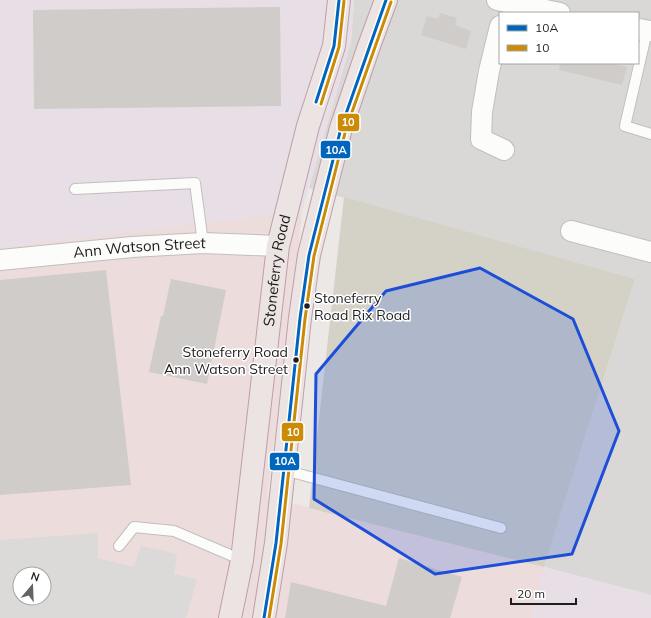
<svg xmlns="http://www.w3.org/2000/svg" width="651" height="618" font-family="Mulish,sans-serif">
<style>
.residential{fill:#dad8d7;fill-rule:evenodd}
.commercial{fill:#ecdcdc;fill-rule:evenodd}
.industrial{fill:#e8dee5}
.construction{fill:#d4d1c7}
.parking{fill:#dbdad9;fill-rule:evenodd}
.building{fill:#d0ccca}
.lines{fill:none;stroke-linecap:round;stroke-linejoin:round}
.service-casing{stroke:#c1bfbe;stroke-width:12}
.minor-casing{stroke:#c1bfbe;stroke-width:22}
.trunk-casing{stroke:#be9eab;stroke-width:24}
.service{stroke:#fcfcfb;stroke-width:10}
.minor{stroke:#fcfcfb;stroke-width:20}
.trunk{stroke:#ece4e2;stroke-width:22}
.bus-1-casing{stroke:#fff;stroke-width:6}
.bus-2-casing{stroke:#fff;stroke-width:6}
.bus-1{stroke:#0065bd;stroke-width:3}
.bus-2{stroke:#cb8b06;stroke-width:3}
.marked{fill:#1d4ed8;fill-opacity:0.2;stroke:#1d4ed8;stroke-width:3;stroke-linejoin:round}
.bus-dot{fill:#1d1d1d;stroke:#fff;stroke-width:1.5}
.labels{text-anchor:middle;stroke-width:3;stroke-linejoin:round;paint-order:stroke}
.bus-label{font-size:14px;fill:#1d1d1d;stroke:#fff;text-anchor:start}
.street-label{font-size:15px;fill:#1d1d1d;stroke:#fff}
.line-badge{stroke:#fff;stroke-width:1.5}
.badge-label{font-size:11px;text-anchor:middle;font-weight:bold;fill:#fff}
</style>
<rect width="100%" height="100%" fill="#ebe8e5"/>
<path class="residential" d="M354,0h297v595l-107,-28 91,-288 -326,-91 42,-146zM500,13h138v50h-138z"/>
<path class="commercial" d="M302,211l-9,87 -26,199 277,70 -12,51h-532v-371zM20,574h24v24h-24z"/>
<g class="industrial">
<polygon points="0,0 354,0 351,42 302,211 0,247"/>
<polygon points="544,567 651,595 651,618 532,618"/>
</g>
<polygon class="construction" points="344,197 635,279 544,567 309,508"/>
<path class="parking" d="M98,533v25l36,9 7,-21 36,8 -3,20 23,5 -11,39h-186v-78zM20,574h24v24h-24z"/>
<g class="building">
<polygon points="280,7 281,106 34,109 33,10"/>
<polygon points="440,13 457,18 455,25 471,31 466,49 421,35 427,16 438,19"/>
<polygon points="560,63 609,63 627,67 622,85 559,70"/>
<polygon points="106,270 131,485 0,495 0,280"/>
<polygon points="171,279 226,290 207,384 149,372 161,316 163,316"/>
<polygon points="399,558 462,577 450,618 285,618 291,582 386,606"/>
</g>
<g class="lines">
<defs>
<g id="service">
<polyline points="647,31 625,126 651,134"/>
<polyline points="75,189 195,183 203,243"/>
<polyline points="284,470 501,528"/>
<polyline points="119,546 134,527 174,531 242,560"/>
</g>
<g id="minor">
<polyline points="497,0 560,13"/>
<polyline points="500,26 489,71 482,112 481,139 504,150"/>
<polyline points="638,29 651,31"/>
<polyline points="571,231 651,252"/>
<path id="s1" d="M0,260l132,-13 71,-4 75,3"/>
</g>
<g id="trunk">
<path id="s2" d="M230,618l12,-58 36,-314 30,-120 26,-80 5,-46"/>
<polyline points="264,618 276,543 300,318 309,255 341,128 369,46 386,0"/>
</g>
</defs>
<use href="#service" class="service-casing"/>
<use href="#minor" class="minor-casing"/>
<use href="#trunk" class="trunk-casing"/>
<use href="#service" class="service"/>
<use href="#minor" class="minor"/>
<use href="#trunk" class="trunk"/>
<defs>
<g id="bus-1">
<polyline points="316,102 334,46 339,0"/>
<polyline points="264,618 276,543 300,318 309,255 341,128 386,0"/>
</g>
<g id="bus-2">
<polyline points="321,104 339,47 344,1"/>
<polyline points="269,618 281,544 305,319 314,256 346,129 391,2"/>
</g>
</defs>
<use href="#bus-1" class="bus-1-casing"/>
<use href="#bus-2" class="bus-2-casing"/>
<use href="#bus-1" class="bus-1"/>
<use href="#bus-2" class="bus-2"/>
</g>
<path class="marked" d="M480,268l93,51 46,112 -47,123 -137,20 -121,-75 2,-125 70,-83z"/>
<g class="bus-dot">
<circle cx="307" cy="306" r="3.5"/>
<circle cx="296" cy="360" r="3.5"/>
</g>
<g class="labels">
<g class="bus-label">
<text x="314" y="303">Stoneferry<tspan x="314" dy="17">Road Rix Road</tspan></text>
<text x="288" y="357" text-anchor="end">Stoneferry Road<tspan x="288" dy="17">Ann Watson Street</tspan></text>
</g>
<g class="street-label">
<text dy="5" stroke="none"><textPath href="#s1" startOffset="140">Ann Watson Street</textPath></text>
<text dy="5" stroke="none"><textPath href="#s2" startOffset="351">Stoneferry Road</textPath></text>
</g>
</g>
<g class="line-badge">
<rect x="337" y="113" width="23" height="19" rx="4" fill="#cb8b06"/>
<rect x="320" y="140" width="31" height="19" rx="4" fill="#0065bd"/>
<rect x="281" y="422" width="23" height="20" rx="4" fill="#cb8b06"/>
<rect x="269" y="452" width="31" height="19" rx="4" fill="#0065bd"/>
</g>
<g class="badge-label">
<text x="348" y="126">10</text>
<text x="336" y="154">10A</text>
<text x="293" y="436">10</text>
<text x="285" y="465">10A</text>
</g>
<rect x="499" y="12" width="140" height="52" fill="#ffffff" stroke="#a5a5a5"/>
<rect x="507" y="25" width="20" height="6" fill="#0065bd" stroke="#a5a5a5"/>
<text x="535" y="32" font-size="12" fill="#1d1d1d">10A</text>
<rect x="507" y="45" width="20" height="6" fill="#cb8b06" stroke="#a5a5a5"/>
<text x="535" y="52" font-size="12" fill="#1d1d1d">10</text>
<g transform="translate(32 586) rotate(19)"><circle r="19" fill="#ffffff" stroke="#a5a5a5"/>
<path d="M0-3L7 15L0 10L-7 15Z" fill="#656463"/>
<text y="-6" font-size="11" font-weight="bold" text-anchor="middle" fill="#1d1d1d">N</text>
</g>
<path d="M511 598v6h65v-6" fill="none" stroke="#1d1d1d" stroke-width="2"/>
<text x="517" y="598" font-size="12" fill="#1d1d1d" stroke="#ffffff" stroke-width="3" paint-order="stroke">20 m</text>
</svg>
